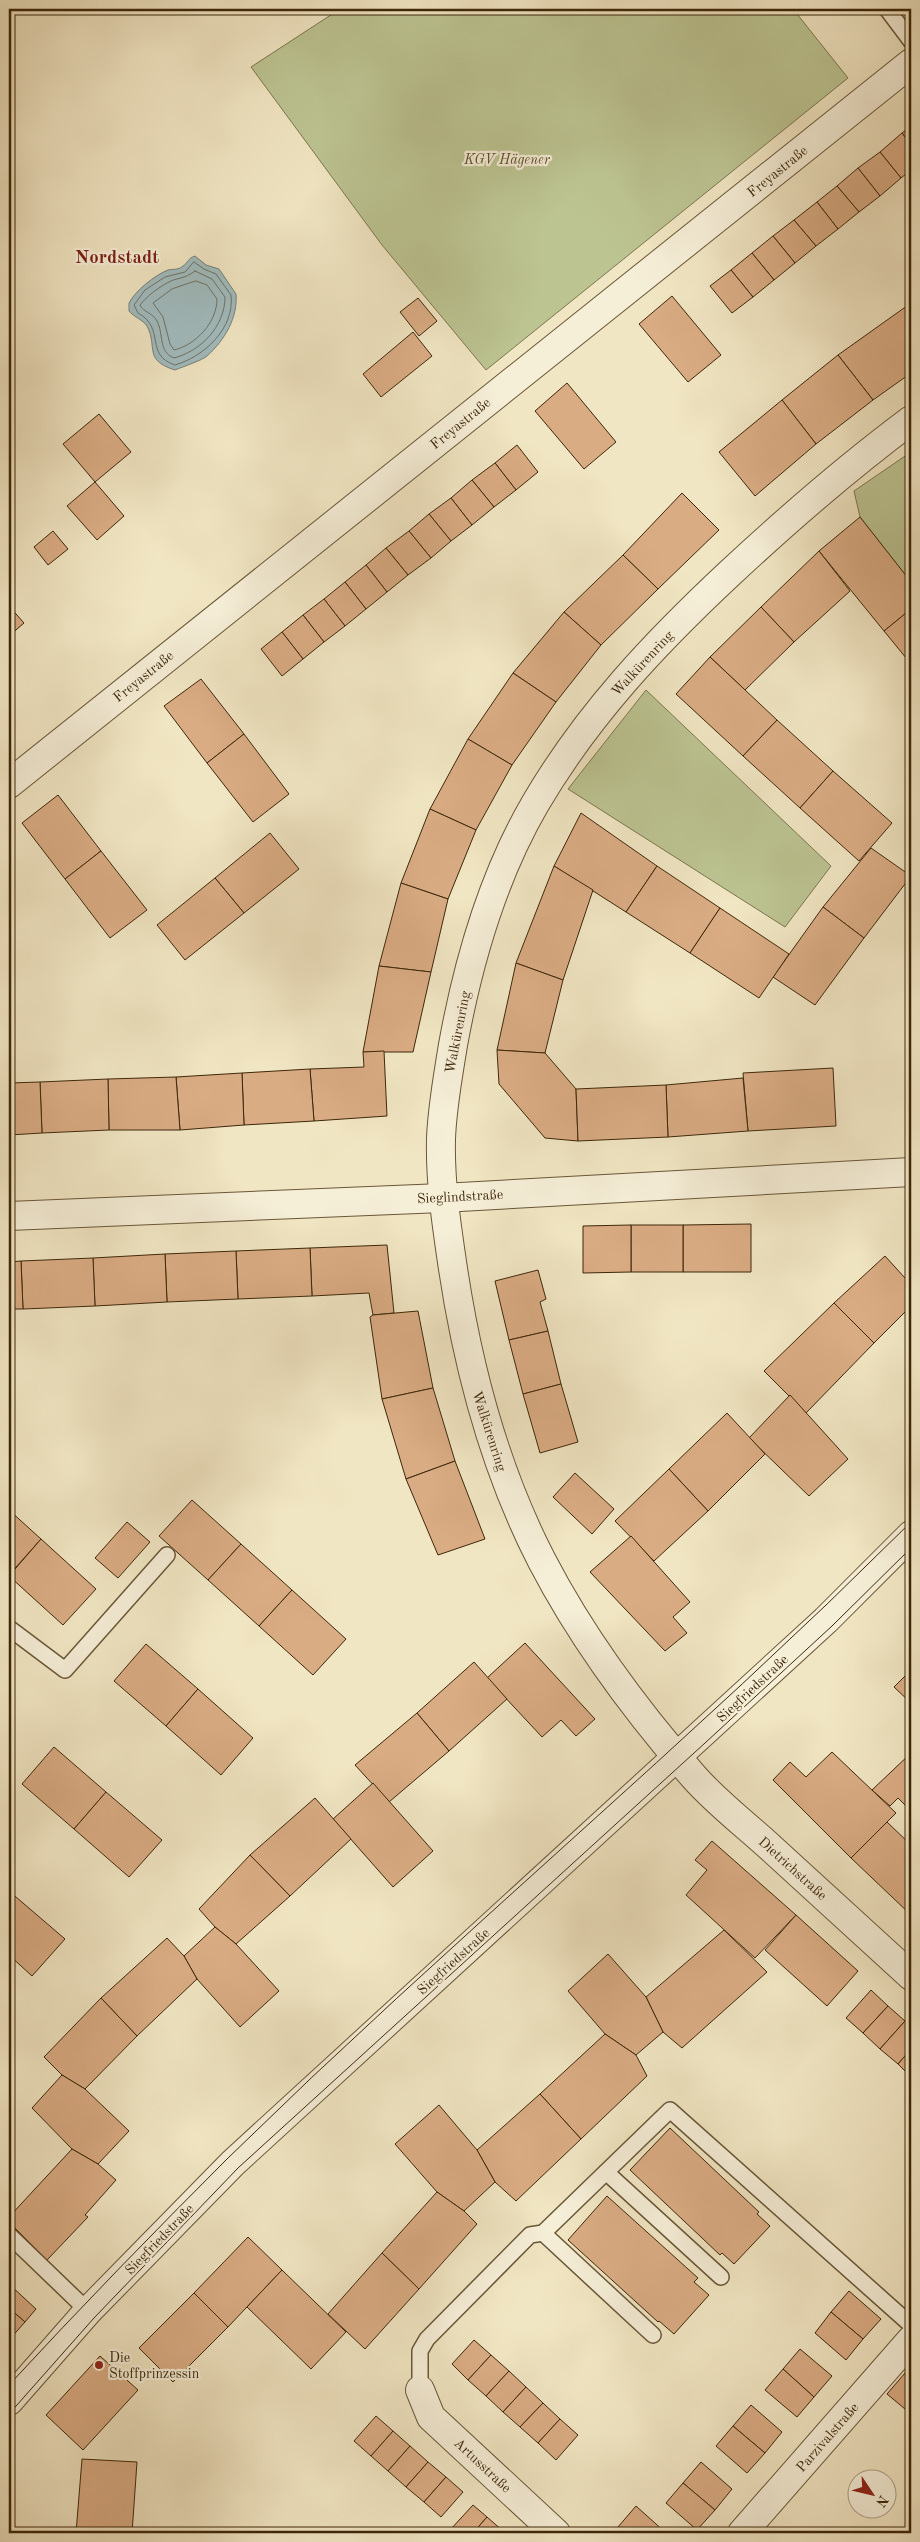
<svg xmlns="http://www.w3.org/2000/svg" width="920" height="2542" font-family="'Old Standard TT',serif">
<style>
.green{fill:#bcc492;stroke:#7c764e}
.water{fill:#a1bcbf;stroke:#798077}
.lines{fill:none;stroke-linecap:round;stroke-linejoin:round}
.shore{stroke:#6f7264;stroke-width:1}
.building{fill:#daac84;stroke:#3d270a}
.service-casing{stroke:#6a5738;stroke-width:18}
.minor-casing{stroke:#6a5738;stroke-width:30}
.tertiary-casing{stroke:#6a5738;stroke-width:30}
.service{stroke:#f6efd8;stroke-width:15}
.minor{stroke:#f6efd8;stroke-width:28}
.tertiary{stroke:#f6efd8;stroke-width:28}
.tram{stroke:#3d270a;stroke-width:1}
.poi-dot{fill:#8f2418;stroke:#f6efd8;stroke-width:2}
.labels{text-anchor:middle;stroke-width:4.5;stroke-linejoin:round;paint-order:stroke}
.park-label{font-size:14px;font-style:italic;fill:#5d4e2c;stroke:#f6efd8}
.street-label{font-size:14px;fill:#3d270a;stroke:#f6efd8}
.poi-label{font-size:14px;fill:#3d270a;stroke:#f6efd8;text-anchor:start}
.district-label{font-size:19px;font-weight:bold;fill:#7a1f14;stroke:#f6efd8}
</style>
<rect width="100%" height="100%" fill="#f1e6c3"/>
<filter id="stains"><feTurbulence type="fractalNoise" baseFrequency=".004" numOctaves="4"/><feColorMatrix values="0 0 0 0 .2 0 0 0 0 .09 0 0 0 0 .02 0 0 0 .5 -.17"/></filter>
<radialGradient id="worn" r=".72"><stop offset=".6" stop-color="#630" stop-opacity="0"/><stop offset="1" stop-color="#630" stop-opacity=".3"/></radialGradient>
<g class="green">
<polygon points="340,9 793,9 848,78 486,370 382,245 251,67"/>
<polygon points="911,452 911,582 860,517 854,491"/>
<polygon points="646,690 831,866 785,927 568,789"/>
</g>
<path class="water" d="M195,256l11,9 13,4 17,25c2,23 -11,46 -29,62 -4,4 -25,11 -32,14 -32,-10 -17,-23 -28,-44 -4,-6 -13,-9 -18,-15v-8c6,-12 26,-28 39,-33 5,-1 11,0 15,-4 5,-3 5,-8 12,-10z"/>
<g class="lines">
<g class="shore">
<path d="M194,262l10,7 12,5 15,21c4,34 -28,62 -56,70 -31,-10 -9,-37 -37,-52l-4,-8 11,-15 20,-13 20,-5z"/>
<path d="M195,271l17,8 13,18c0,29 -24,54 -51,61 -16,-6 -10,-24 -17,-37 -4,-8 -14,-9 -17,-16 7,-9 19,-18 29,-23 9,-5 14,-2 26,-11z"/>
<path d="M196,281l11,4 10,14c0,23 -21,46 -43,51l-4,-6 -7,-27 -10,-14 19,-14z"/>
</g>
</g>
<g class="building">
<polygon points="799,9 810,9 803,14"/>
<polygon points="911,126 911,145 902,133"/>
<polygon points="902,133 911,145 911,170 901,178 880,152"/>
<polygon points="880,152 901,178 880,196 858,168"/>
<polygon points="858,168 880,196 859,212 837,186"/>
<polygon points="837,186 859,212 838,229 817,202"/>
<polygon points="817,202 838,229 816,246 794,220"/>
<polygon points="794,220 816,246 795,263 773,236"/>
<polygon points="773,236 795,263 774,280 752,253"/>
<polygon points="752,253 774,280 753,297 731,270"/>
<polygon points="731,270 753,297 732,313 710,286"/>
<polygon points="672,296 721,355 688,382 639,324"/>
<polygon points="418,298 437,321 419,336 400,312"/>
<polygon points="911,303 911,373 873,400 838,355"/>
<polygon points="413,332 432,356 381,397 363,374"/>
<polygon points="838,355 873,400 816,444 782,400"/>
<polygon points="567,383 616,442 584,469 535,411"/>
<polygon points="782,400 816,444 755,496 719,452"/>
<polygon points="99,414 131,452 95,482 63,444"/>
<polygon points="517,445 538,472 516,490 495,463"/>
<polygon points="495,463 516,490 494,507 472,480"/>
<polygon points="472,480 494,507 472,525 451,498"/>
<polygon points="95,482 124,516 97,540 67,506"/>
<polygon points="682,493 719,530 658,589 623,555"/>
<polygon points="451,498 472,525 451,541 429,514"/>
<polygon points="429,514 451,541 431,558 409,531"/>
<polygon points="860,517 911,582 911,609 884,631 819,551"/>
<polygon points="53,531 68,549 48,565 34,547"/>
<polygon points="409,531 431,558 408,575 386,548"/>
<polygon points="386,548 408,575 387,592 366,565"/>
<polygon points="819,551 850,591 794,642 761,607"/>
<polygon points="623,555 658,589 601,645 564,612"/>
<polygon points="366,565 387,592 366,609 345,582"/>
<polygon points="345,582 366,609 345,626 324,599"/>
<polygon points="324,599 345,626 324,642 303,615"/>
<polygon points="9,606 24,623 9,636"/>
<polygon points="761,607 794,642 745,690 710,657"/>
<polygon points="911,609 911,664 884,631"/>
<polygon points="564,612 601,645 556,702 513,673"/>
<polygon points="303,615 324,642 303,659 282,632"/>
<polygon points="282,632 303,659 282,676 261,649"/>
<polygon points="710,657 777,720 743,756 676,694"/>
<polygon points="513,673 556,702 512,765 468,739"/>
<polygon points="201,679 244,734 207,763 164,706"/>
<polygon points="777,720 833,771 800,808 743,756"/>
<polygon points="244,734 289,794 253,822 207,763"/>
<polygon points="468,739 512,765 476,830 430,809"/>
<polygon points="833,771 892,823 859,861 800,808"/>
<polygon points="58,795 101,851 65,879 22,823"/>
<polygon points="430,809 476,830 448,899 401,883"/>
<polygon points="581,813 657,866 626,912 554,866"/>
<polygon points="270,833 299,869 244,913 215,878"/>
<polygon points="871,848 911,876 864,938 823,907"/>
<polygon points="101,851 147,910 110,938 65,879"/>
<polygon points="554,866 593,890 563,980 516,963"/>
<polygon points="657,866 720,908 690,953 626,912"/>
<polygon points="215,878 244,913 185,960 157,925"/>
<polygon points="401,883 448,899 431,972 379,966"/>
<polygon points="823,907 864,938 815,1005 773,977"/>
<polygon points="720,908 789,954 759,998 690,953"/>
<polygon points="516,963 563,980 545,1053 497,1050"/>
<polygon points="379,966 431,972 413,1052 363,1052"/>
<polygon points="497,1050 545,1053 576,1089 578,1141 545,1138 499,1084"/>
<polygon points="384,1051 387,1116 314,1121 310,1069 364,1067 363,1052"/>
<polygon points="833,1068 836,1126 748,1131 743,1073"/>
<polygon points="310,1069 314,1121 244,1125 242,1073"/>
<polygon points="242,1073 244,1125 180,1130 176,1077"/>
<polygon points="176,1077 180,1130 109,1130 108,1079"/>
<polygon points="743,1078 748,1131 668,1137 666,1085"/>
<polygon points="108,1079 109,1130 42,1133 40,1082"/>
<polygon points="40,1082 42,1133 9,1135 9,1083"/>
<polygon points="666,1085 668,1137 578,1141 576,1089"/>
<polygon points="751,1224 751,1272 683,1272 683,1225"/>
<rect x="631" y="1225" width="52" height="47"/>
<polygon points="631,1225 631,1272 583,1273 583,1226"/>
<polygon points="387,1245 394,1313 373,1315 369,1293 312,1296 310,1248"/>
<polygon points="310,1248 312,1296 238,1299 236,1251"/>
<polygon points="236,1251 238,1299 167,1302 165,1254"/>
<polygon points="165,1254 167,1302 95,1306 93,1258"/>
<polygon points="885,1256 905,1278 911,1271 911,1306 874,1343 834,1303"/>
<polygon points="93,1258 95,1306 23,1309 21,1261"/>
<polygon points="21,1261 23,1309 9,1309 9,1262"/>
<polygon points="538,1270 546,1299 540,1302 548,1331 509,1340 495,1281"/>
<polygon points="834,1303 874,1343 806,1413 764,1371"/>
<polygon points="418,1311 433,1388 382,1399 370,1317 373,1315"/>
<polygon points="548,1331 561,1384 523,1394 509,1340"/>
<polygon points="561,1384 578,1442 540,1453 523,1394"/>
<polygon points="433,1388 455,1461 406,1479 382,1399"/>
<polygon points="790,1395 848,1459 809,1496 749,1438"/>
<polygon points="727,1413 765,1454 708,1511 669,1469"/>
<polygon points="455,1461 485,1539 438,1555 406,1479"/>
<polygon points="669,1469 708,1511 654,1561 615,1521"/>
<polygon points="575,1473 614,1509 592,1534 553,1497"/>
<polygon points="192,1500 241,1544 208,1580 159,1536"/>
<polygon points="9,1510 41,1539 9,1575"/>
<polygon points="127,1522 150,1542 118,1578 95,1558"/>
<polygon points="631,1536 690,1602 673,1617 687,1633 665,1651 590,1572"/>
<polygon points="41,1539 96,1589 63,1625 9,1576"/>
<polygon points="241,1544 292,1590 259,1626 208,1580"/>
<polygon points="292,1590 346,1639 313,1675 259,1626"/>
<polygon points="525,1643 595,1719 576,1736 561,1720 542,1737 487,1678"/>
<polygon points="146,1644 198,1689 166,1726 114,1681"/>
<polygon points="474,1662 507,1699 449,1751 417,1713"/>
<polygon points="911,1670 911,1703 894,1687"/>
<polygon points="198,1689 253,1738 221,1775 166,1726"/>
<polygon points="417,1713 449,1751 389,1802 355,1765"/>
<polygon points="54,1747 106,1792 74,1829 22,1784"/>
<polygon points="832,1752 896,1813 851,1858 773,1780 790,1762 806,1777"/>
<polygon points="911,1753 911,1811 898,1798 890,1806 872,1790"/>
<polygon points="373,1783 433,1851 393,1887 333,1819"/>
<polygon points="106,1792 162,1840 129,1877 74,1829"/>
<polygon points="315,1798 351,1839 290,1896 250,1855"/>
<polygon points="887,1822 911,1845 911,1915 851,1858"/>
<polygon points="712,1841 796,1915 755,1958 686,1895 707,1870 695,1860"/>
<polygon points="250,1855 290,1896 236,1944 215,1927 199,1909"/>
<polygon points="9,1891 65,1939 32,1976 9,1955"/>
<polygon points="796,1915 858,1971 827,2006 765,1950"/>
<polygon points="215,1927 236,1944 279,1991 240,2027 197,1979 184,1956"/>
<polygon points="724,1930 767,1972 682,2048 663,2032 646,1997"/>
<polygon points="167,1938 184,1956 197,1979 137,2036 101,1998"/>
<polygon points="608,1954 646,1997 663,2032 636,2055 605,2034 568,1991"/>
<polygon points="871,1990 888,2006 863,2033 846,2018"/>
<polygon points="101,1998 137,2036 85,2089 62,2075 44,2057"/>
<polygon points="888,2006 905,2021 880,2049 863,2033"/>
<polygon points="905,2021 911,2027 911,2049 898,2064 880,2049"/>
<polygon points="605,2034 636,2055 647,2076 581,2139 540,2094"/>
<polygon points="911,2049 911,2077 898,2064"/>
<polygon points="62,2075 85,2089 129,2131 98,2164 72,2149 32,2108"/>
<polygon points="540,2094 581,2139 516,2201 495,2182 477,2150"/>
<polygon points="439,2105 477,2150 495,2182 464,2211 437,2192 395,2144"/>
<polygon points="670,2128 759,2212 757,2214 770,2226 734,2264 722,2253 720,2255 630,2170"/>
<polygon points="72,2149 98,2164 116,2180 85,2215 88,2217 47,2260 9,2222 9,2217"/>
<polygon points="437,2192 464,2211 477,2224 419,2289 382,2253"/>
<polygon points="607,2196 698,2278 694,2282 709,2295 674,2334 659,2321 658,2322 568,2240"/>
<polygon points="248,2237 282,2270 228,2327 194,2293"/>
<polygon points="382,2253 419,2289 365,2349 328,2314"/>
<polygon points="282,2270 346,2332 311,2369 247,2307"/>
<polygon points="9,2284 36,2309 25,2322 9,2308"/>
<polygon points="849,2291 881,2319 863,2339 831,2312"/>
<polygon points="194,2293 228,2327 173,2382 139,2348"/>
<polygon points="9,2308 25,2322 9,2340"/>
<polygon points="831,2312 863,2339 846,2360 815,2333"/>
<polygon points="474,2340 491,2355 468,2380 452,2364"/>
<polygon points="800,2349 832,2376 814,2397 783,2369"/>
<polygon points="491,2355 509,2371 486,2396 468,2380"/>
<polygon points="100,2356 138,2390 83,2450 46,2415"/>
<polygon points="911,2366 911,2402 905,2409 887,2394"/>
<polygon points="783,2369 814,2397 797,2417 765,2390"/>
<polygon points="509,2371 526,2387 503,2412 486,2396"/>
<polygon points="526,2387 543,2403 520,2427 503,2412"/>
<polygon points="911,2402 911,2415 905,2409"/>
<polygon points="543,2403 560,2419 538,2443 520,2427"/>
<polygon points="751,2405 782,2432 765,2453 733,2426"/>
<polygon points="376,2416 393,2431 371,2456 354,2441"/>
<polygon points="560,2419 578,2435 556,2460 538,2443"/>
<polygon points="733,2426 765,2453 747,2473 716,2446"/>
<polygon points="393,2431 410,2446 388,2471 371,2456"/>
<polygon points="410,2446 428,2462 406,2487 388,2471"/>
<polygon points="82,2459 137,2462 132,2533 76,2533"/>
<polygon points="428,2462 446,2477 424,2502 406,2487"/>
<polygon points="701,2462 732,2489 715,2510 683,2483"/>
<polygon points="446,2477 463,2492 441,2517 424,2502"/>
<polygon points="683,2483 715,2510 697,2530 666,2503"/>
<polygon points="473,2505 487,2517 473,2533 454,2533 450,2530"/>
<polygon points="636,2506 666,2533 625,2533 618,2527"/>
<polygon points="487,2517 503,2531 500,2533 473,2533"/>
<polygon points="618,2527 625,2533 612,2533"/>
</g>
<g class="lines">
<defs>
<g id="service">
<polyline points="887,9 911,41"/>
<polyline points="9,1628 65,1670 167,1555"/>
<polyline points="606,2172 721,2277"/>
<polyline points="543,2233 653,2335"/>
<polyline points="9,2235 88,2311"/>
<polyline points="420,2390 420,2351 427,2339 530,2235 543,2233 670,2110 911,2325"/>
</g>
<g id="minor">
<path d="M911,420c-63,47 -123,99 -181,153 -75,70 -143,142 -195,231 -43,74 -67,158 -82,241 -5,31 -11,63 -12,94 -1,42 5,82 11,123 15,103 42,206 90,299 40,77 95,151 152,216 23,26 52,48 77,71 47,43 94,86 140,128"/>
<polyline points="9,784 911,63"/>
<polyline points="9,1216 442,1198 911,1172"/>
<polyline points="420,2390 431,2417 556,2533"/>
<polyline points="742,2533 911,2340"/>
</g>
<polyline id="tertiary" points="9,2401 88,2311 233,2163 826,1620 911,1535"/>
</defs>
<use href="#service" class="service-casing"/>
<use href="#minor" class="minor-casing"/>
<use href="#tertiary" class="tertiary-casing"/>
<use href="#service" class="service"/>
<use href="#minor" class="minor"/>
<use href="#tertiary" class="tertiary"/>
<g class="tram">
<path d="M9,2385c71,-77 144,-152 218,-226 222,-218 464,-417 684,-637"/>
<polyline points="9,2414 94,2318 238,2168 705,1743 832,1626 911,1548"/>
</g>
</g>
<circle class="poi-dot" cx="99" cy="2365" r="5"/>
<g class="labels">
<g class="park-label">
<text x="507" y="164">KGV Hägener</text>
</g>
<g class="street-label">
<text transform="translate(777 171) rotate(-39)" y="5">Freyastraße</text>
<text transform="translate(460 423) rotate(-39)" y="5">Freyastraße</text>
<text transform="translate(642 663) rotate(-47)" y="5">Walkürenring</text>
<text transform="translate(143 676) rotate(-39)" y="5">Freyastraße</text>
<text transform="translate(457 1032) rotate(-79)" y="5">Walkürenring</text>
<text transform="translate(460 1196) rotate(-3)" y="5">Sieglindstraße</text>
<text transform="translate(490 1431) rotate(72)" y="5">Walkürenring</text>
<text transform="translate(752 1688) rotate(-43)" y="5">Siegfriedstraße</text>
<text transform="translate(793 1868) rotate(42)" y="5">Dietrichstraße</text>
<text transform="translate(453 1961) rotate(-42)" y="5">Siegfriedstraße</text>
<text transform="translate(159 2239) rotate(-46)" y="5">Siegfriedstraße</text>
<text transform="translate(827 2437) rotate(-49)" y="5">Parzivalstraße</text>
<text transform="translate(483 2465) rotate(43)" y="5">Artusstraße</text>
</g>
<g class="poi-label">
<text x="109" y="2362">Die<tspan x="109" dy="16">Stoffprinzessin</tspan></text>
</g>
<g class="district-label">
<text x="117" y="263">Nordstadt</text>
</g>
</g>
<rect width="920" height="2542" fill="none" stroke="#f1e6c3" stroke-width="30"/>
<rect x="10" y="10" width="900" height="2522" fill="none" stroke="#3d270a" stroke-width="2.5"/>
<rect x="15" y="15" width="890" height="2512" fill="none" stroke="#3d270a"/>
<g transform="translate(872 2494) rotate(125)"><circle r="24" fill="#f6efd8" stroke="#ac9f86"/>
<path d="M0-4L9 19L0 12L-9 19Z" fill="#8f2418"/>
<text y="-8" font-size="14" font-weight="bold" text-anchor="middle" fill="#3d270a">N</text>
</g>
<rect width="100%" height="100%" filter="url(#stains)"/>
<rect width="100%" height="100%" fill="url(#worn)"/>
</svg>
